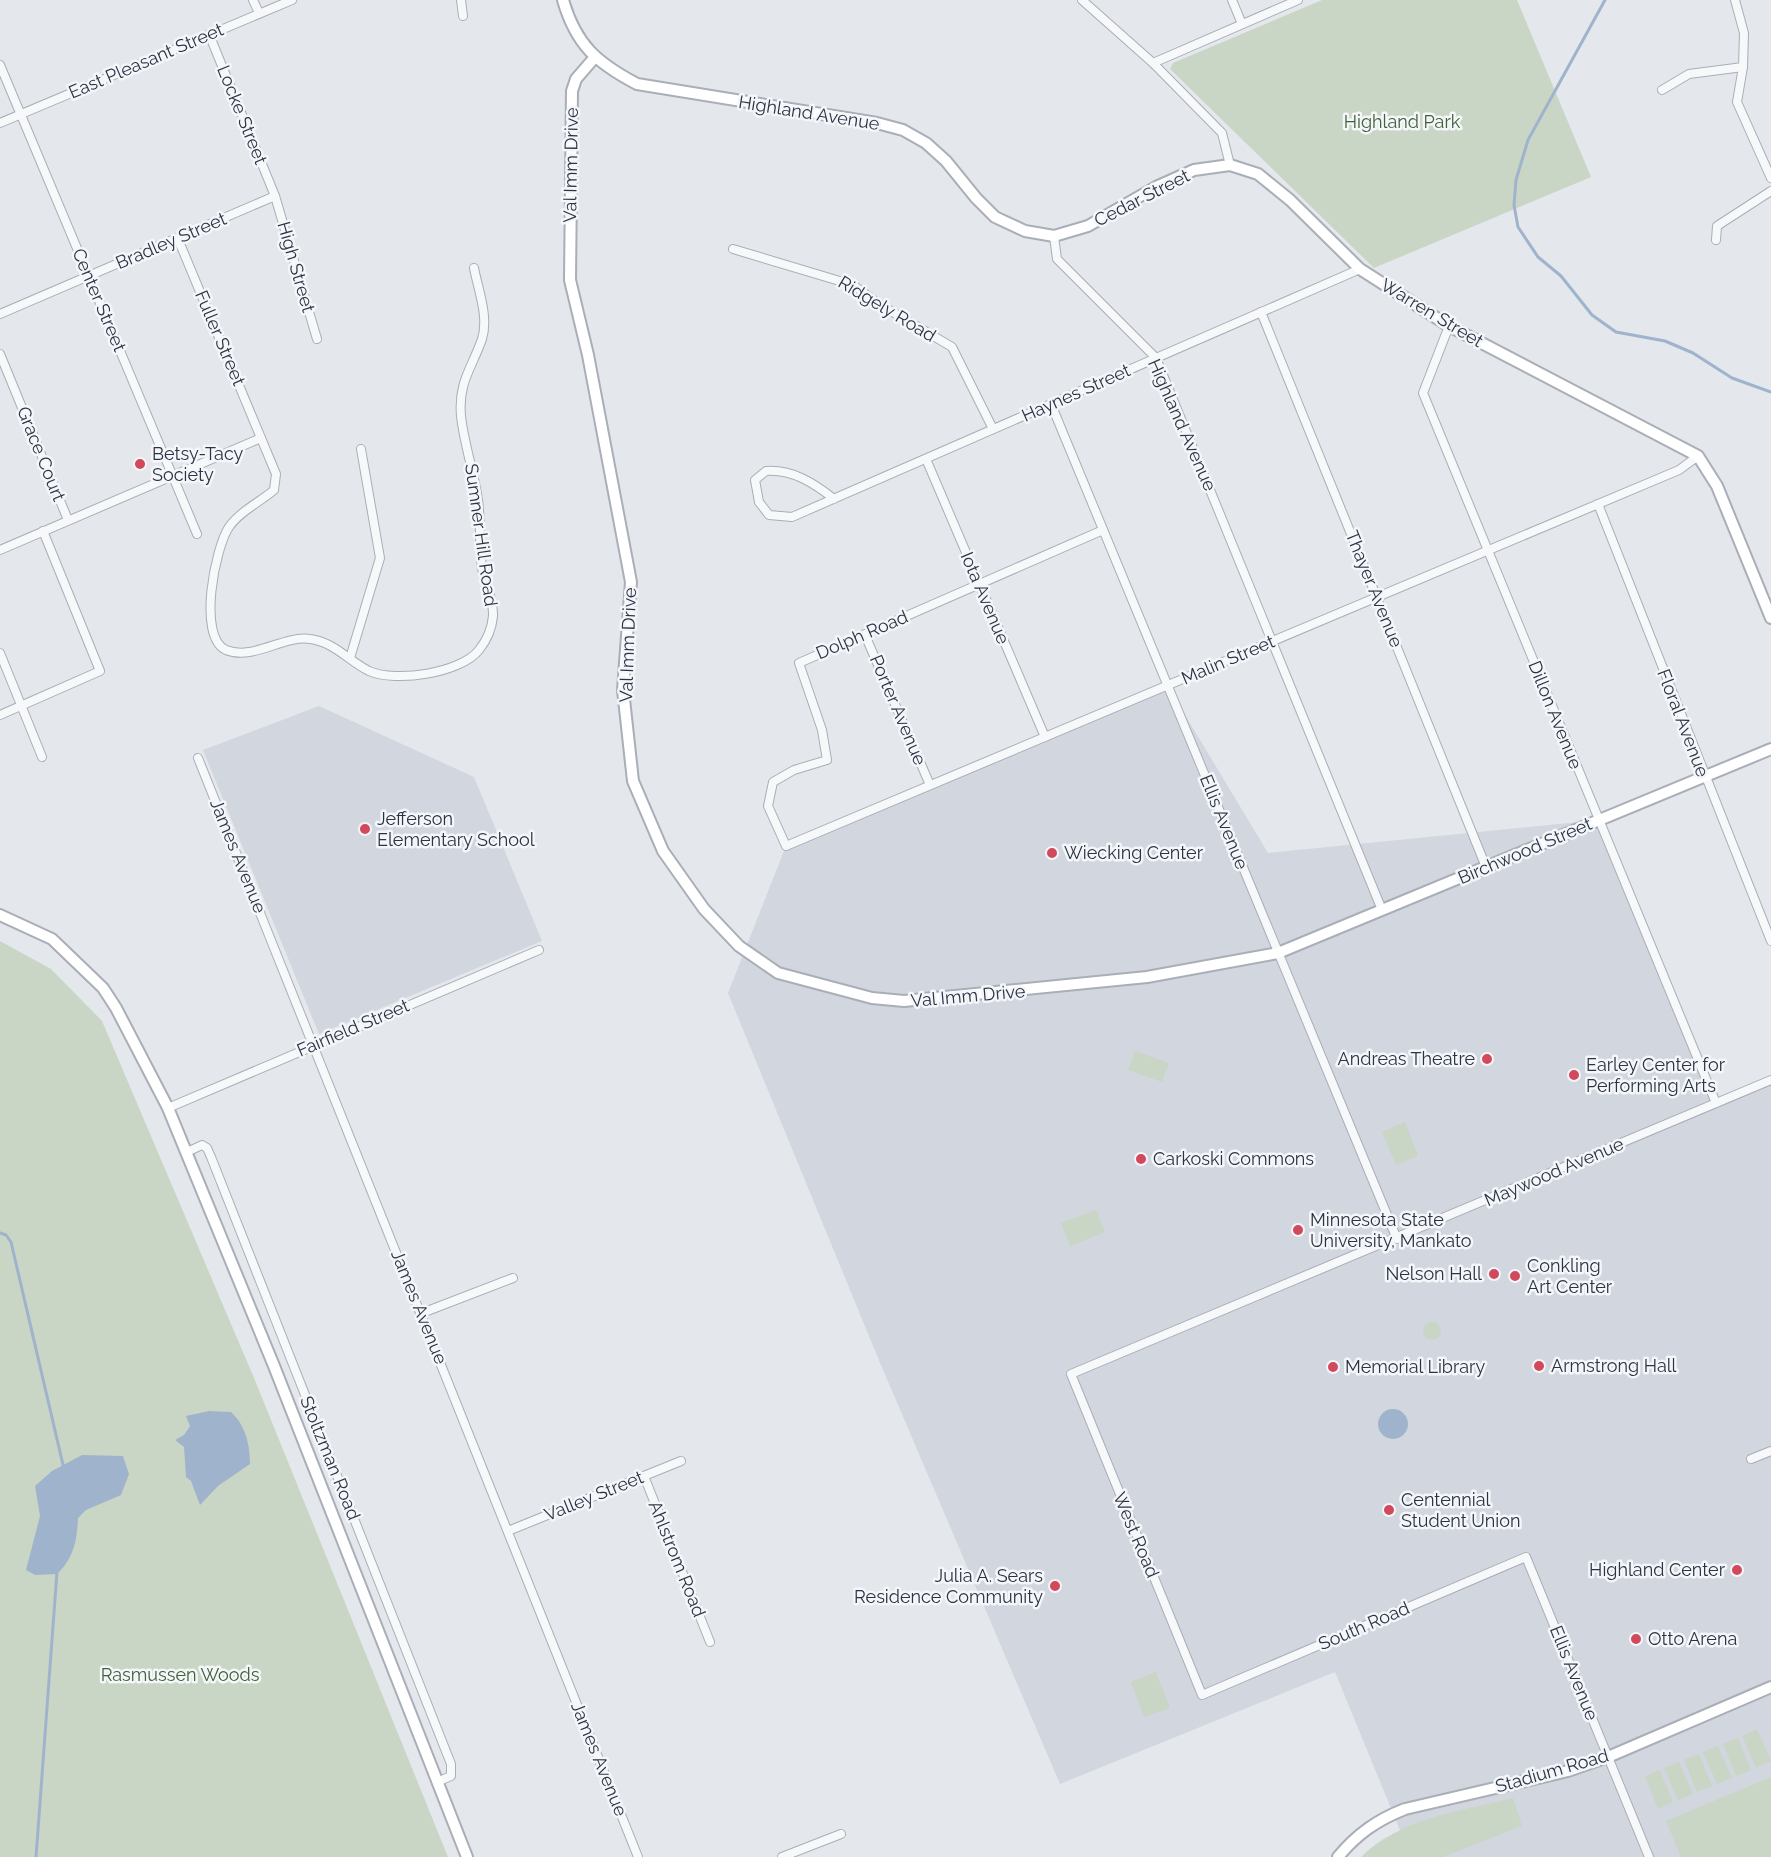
<svg xmlns="http://www.w3.org/2000/svg" width="1771" height="1857" font-family="Raleway,sans-serif">
<style>
.built{fill:#d2d6de}
.green{fill:#c9d6c5}
.water{fill:#9fb4cc}
.lines{fill:none;stroke-linecap:round;stroke-linejoin:round}
.stream{stroke:#9fb4cc;stroke-width:3}
.street-casing{stroke:#a9aeb7;stroke-width:10}
.secondary-casing{stroke:#a9aeb7;stroke-width:14}
.street{stroke:#f7f8fa;stroke-width:8}
.secondary{stroke:#fff;stroke-width:10}
.poi-dot{fill:#d1495b;stroke:#f4f6f9;stroke-width:2}
.labels{text-anchor:middle;stroke-width:5;stroke-linejoin:round;paint-order:stroke}
.street-label{font-size:18px;fill:#2b3445;stroke:#f4f6f9}
.park-label{font-size:18px;fill:#3f6138;stroke:#f4f6f9}
.poi-label{font-size:18px;fill:#2b3445;stroke:#f4f6f9;text-anchor:start}
</style>
<rect width="100%" height="100%" fill="#e4e7ec"/>
<g class="built">
<polygon points="1167,685 1268,853 1599,820 1716,1103 1771,1080 1771,1857 1411,1857 1335,1672 1060,1784 878,1358 728,993 786,846"/>
<polygon points="319,706 474,777 542,941 319,1034 203,750"/>
</g>
<g class="green">
<polygon points="1322,0 1517,0 1591,177 1374,268 1170,69 1173,63"/>
<polygon points="0,941 51,969 102,1021 254,1378 448,1857 0,1857"/>
<polygon points="1135,1051 1169,1063 1162,1082 1128,1070"/>
<polygon points="1405,1122 1418,1156 1396,1165 1382,1132"/>
<polygon points="1096,1210 1105,1232 1070,1246 1061,1223"/>
<circle cx="1432" cy="1331" r="9"/>
<polygon points="1156,1672 1170,1708 1144,1717 1131,1682"/>
<polygon points="1757,1729 1771,1761 1756,1768 1742,1736"/>
<polygon points="1738,1738 1751,1770 1736,1776 1723,1744"/>
<polygon points="1718,1746 1732,1778 1717,1784 1703,1752"/>
<polygon points="1699,1754 1712,1786 1697,1792 1684,1760"/>
<polygon points="1679,1762 1693,1794 1678,1800 1664,1768"/>
<polygon points="1660,1770 1673,1802 1658,1809 1645,1776"/>
<polygon points="1771,1777 1771,1857 1681,1857 1666,1821"/>
<path d="M1513,1798l9,28 -79,31h-82c39,-39 101,-46 152,-59z"/>
</g>
<g class="water">
<circle cx="1393" cy="1424" r="15"/>
<path d="M209,1411l22,1c15,14 19,33 19,52l-32,22 -18,19 -9,-24 -5,-4 -2,-30 -9,-7 9,-5 6,-9 -4,-10z"/>
<path d="M82,1455l41,1 6,18 -8,21 -35,15 -8,8c-1,22 -4,40 -21,56l-22,1 -9,-5 14,-54 -5,-30 17,-15z"/>
</g>
<g class="lines">
<g class="stream">
<polyline points="1605,0 1528,140 1516,180 1514,205 1518,227 1538,257 1561,276 1592,315 1616,332 1665,341 1693,353 1732,378 1771,392"/>
<polyline points="0,1233 6,1235 11,1242 64,1469"/>
<polyline points="36,1857 57,1572"/>
</g>
<defs>
<g id="street">
<polyline points="253,0 259,13"/>
<polyline points="461,0 463,16"/>
<polyline points="1082,0 1153,63 1222,133 1230,165"/>
<polyline points="1232,0 1242,24"/>
<polyline points="1735,0 1744,33 1743,67 1737,102 1771,178"/>
<polyline points="209,34 275,196 317,339"/>
<polyline points="1153,63 1298,0"/>
<polyline points="0,65 197,534"/>
<polyline points="1662,90 1689,74 1743,67"/>
<polyline points="0,123 292,0"/>
<polyline points="1054,236 1057,259 1156,358 1382,910"/>
<path d="M178,239l98,235 -2,16c-14,12 -35,22 -45,37 -14,21 -32,110 -3,123 27,11 57,-15 84,-11 24,3 39,22 59,32 27,12 92,2 110,-21 8,-10 13,-22 14,-34 1,-16 -8,-32 -11,-48 -3,-22 -1,-46 -4,-68 -4,-28 -14,-56 -17,-84 -3,-34 11,-48 21,-77 7,-22 -4,-50 -8,-71"/>
<polyline points="1716,240 1717,226 1771,191"/>
<polyline points="733,249 853,285 879,304 952,347 993,429"/>
<polyline points="1261,312 1486,867"/>
<polyline points="0,314 275,196"/>
<polyline points="1449,326 1423,393 1716,1103"/>
<polyline points="0,354 68,520"/>
<polyline points="1051,404 1397,1239"/>
<polyline points="926,459 1045,737"/>
<path d="M834,499c-20,-16 -42,-30 -68,-28l-11,9 4,22 10,13 23,2 568,-248"/>
<polyline points="1598,504 1771,941"/>
<polyline points="1103,530 799,663 822,730 827,760 794,770 773,782 768,806 786,846 1679,470 1698,456"/>
<polyline points="0,550 261,438"/>
<polyline points="865,635 930,785"/>
<polyline points="0,653 42,757"/>
<polyline points="350,658 380,558 361,449"/>
<polyline points="0,715 100,671 43,531"/>
<polyline points="198,758 638,1857"/>
<polyline points="168,1108 539,950"/>
<polyline points="187,1152 202,1145 207,1148 211,1157 451,1764 451,1776 437,1782"/>
<polyline points="422,1313 513,1278"/>
<polyline points="1751,1459 1771,1451"/>
<polyline points="644,1476 710,1642"/>
<polyline points="508,1531 681,1461"/>
<polyline points="782,1857 841,1834"/>
<polyline points="1649,1857 1526,1557 1202,1695 1071,1374 1771,1080"/>
</g>
<g id="secondary">
<path d="M563,0c13,45 34,63 74,84l240,39 26,7 23,13 20,18 30,37 19,19 30,14 29,5 34,-10 68,-39 38,-17 36,-5 28,9 32,26 70,69 89,57 249,130 19,30 54,132"/>
<polyline points="595,57 576,79 572,91 570,280 588,355 631,582 623,690 633,781 663,851 704,909 739,946 778,973 872,998 904,1001 1147,977 1278,953 1771,749"/>
<polyline points="0,915 52,939 103,988 116,1008 168,1108 274,1366 467,1857"/>
<path d="M1338,1857c19,-23 39,-37 67,-48l163,-38 40,-14 163,-70"/>
</g>
</defs>
<use href="#street" class="street-casing"/>
<use href="#secondary" class="secondary-casing"/>
<use href="#street" class="street"/>
<use href="#secondary" class="secondary"/>
</g>
<g class="poi-dot">
<circle cx="140" cy="464" r="6"/>
<circle cx="365" cy="829" r="6"/>
<circle cx="1052" cy="853" r="6"/>
<circle cx="1487" cy="1059" r="6"/>
<circle cx="1574" cy="1075" r="6"/>
<circle cx="1141" cy="1159" r="6"/>
<circle cx="1298" cy="1230" r="6"/>
<circle cx="1494" cy="1274" r="6"/>
<circle cx="1515" cy="1276" r="6"/>
<circle cx="1539" cy="1366" r="6"/>
<circle cx="1333" cy="1367" r="6"/>
<circle cx="1389" cy="1510" r="6"/>
<circle cx="1737" cy="1570" r="6"/>
<circle cx="1055" cy="1586" r="6"/>
<circle cx="1636" cy="1639" r="6"/>
</g>
<g class="labels">
<g class="street-label">
<text transform="translate(146 61) rotate(-23)" y="6">East Pleasant Street</text>
<text transform="translate(809 113) rotate(9)" y="6">Highland Avenue</text>
<text transform="translate(242 115) rotate(68)" y="6">Locke Street</text>
<text transform="translate(571 165) rotate(-89)" y="6">Val Imm Drive</text>
<text transform="translate(1142 198) rotate(-27)" y="6">Cedar Street</text>
<text transform="translate(171 241) rotate(-23)" y="6">Bradley Street</text>
<text transform="translate(296 267) rotate(74)" y="6">High Street</text>
<text transform="translate(99 300) rotate(67)" y="6">Center Street</text>
<text transform="translate(887 309) rotate(31)" y="6">Ridgely Road</text>
<text transform="translate(1432 313) rotate(31)" y="6">Warren Street</text>
<text transform="translate(220 338) rotate(67)" y="6">Fuller Street</text>
<text transform="translate(1076 393) rotate(-24)" y="6">Haynes Street</text>
<text transform="translate(1182 425) rotate(66)" y="6">Highland Avenue</text>
<text transform="translate(41 454) rotate(68)" y="6">Grace Court</text>
<text transform="translate(481 535) rotate(82)" y="6">Sumner Hill Road</text>
<text transform="translate(1374 589) rotate(68)" y="6">Thayer Avenue</text>
<text transform="translate(985 598) rotate(67)" y="6">Iota Avenue</text>
<text transform="translate(862 635) rotate(-23)" y="6">Dolph Road</text>
<text transform="translate(628 645) rotate(-88)" y="6">Val Imm Drive</text>
<text transform="translate(1228 660) rotate(-23)" y="6">Malin Street</text>
<text transform="translate(898 710) rotate(67)" y="6">Porter Avenue</text>
<text transform="translate(1555 715) rotate(68)" y="6">Dillon Avenue</text>
<text transform="translate(1683 723) rotate(69)" y="6">Floral Avenue</text>
<text transform="translate(1224 822) rotate(68)" y="6">Ellis Avenue</text>
<text transform="translate(1525 851) rotate(-23)" y="6">Birchwood Street</text>
<text transform="translate(238 856) rotate(68)" y="6">James Avenue</text>
<text transform="translate(968 996) rotate(-5)" y="6">Val Imm Drive</text>
<text transform="translate(353 1028) rotate(-23)" y="6">Fairfield Street</text>
<text transform="translate(1554 1172) rotate(-23)" y="6">Maywood Avenue</text>
<text transform="translate(419 1307) rotate(68)" y="6">James Avenue</text>
<text transform="translate(330 1458) rotate(68)" y="6">Stoltzman Road</text>
<text transform="translate(594 1496) rotate(-22)" y="6">Valley Street</text>
<text transform="translate(1136 1535) rotate(67)" y="6">West Road</text>
<text transform="translate(677 1559) rotate(68)" y="6">Ahlstrom Road</text>
<text transform="translate(1364 1626) rotate(-23)" y="6">South Road</text>
<text transform="translate(1574 1673) rotate(68)" y="6">Ellis Avenue</text>
<text transform="translate(599 1759) rotate(68)" y="6">James Avenue</text>
<text transform="translate(1552 1771) rotate(-16)" y="6">Stadium Road</text>
</g>
<g class="park-label">
<text x="1402" y="128">Highland Park</text>
<text x="180" y="1681">Rasmussen Woods</text>
</g>
<g class="poi-label">
<text x="152" y="460">Betsy-Tacy<tspan x="152" dy="21">Society</tspan></text>
<text x="377" y="825">Jefferson<tspan x="377" dy="21">Elementary School</tspan></text>
<text x="1064" y="859">Wiecking Center</text>
<text x="1475" y="1065" text-anchor="end">Andreas Theatre</text>
<text x="1586" y="1071">Earley Center for<tspan x="1586" dy="21">Performing Arts</tspan></text>
<text x="1153" y="1165">Carkoski Commons</text>
<text x="1310" y="1226">Minnesota State<tspan x="1310" dy="21">University, Mankato</tspan></text>
<text x="1527" y="1272">Conkling<tspan x="1527" dy="21">Art Center</tspan></text>
<text x="1482" y="1280" text-anchor="end">Nelson Hall</text>
<text x="1551" y="1372">Armstrong Hall</text>
<text x="1345" y="1373">Memorial Library</text>
<text x="1401" y="1506">Centennial<tspan x="1401" dy="21">Student Union</tspan></text>
<text x="1725" y="1576" text-anchor="end">Highland Center</text>
<text x="1043" y="1582" text-anchor="end">Julia A. Sears<tspan x="1043" dy="21">Residence Community</tspan></text>
<text x="1648" y="1645">Otto Arena</text>
</g>
</g>
</svg>
